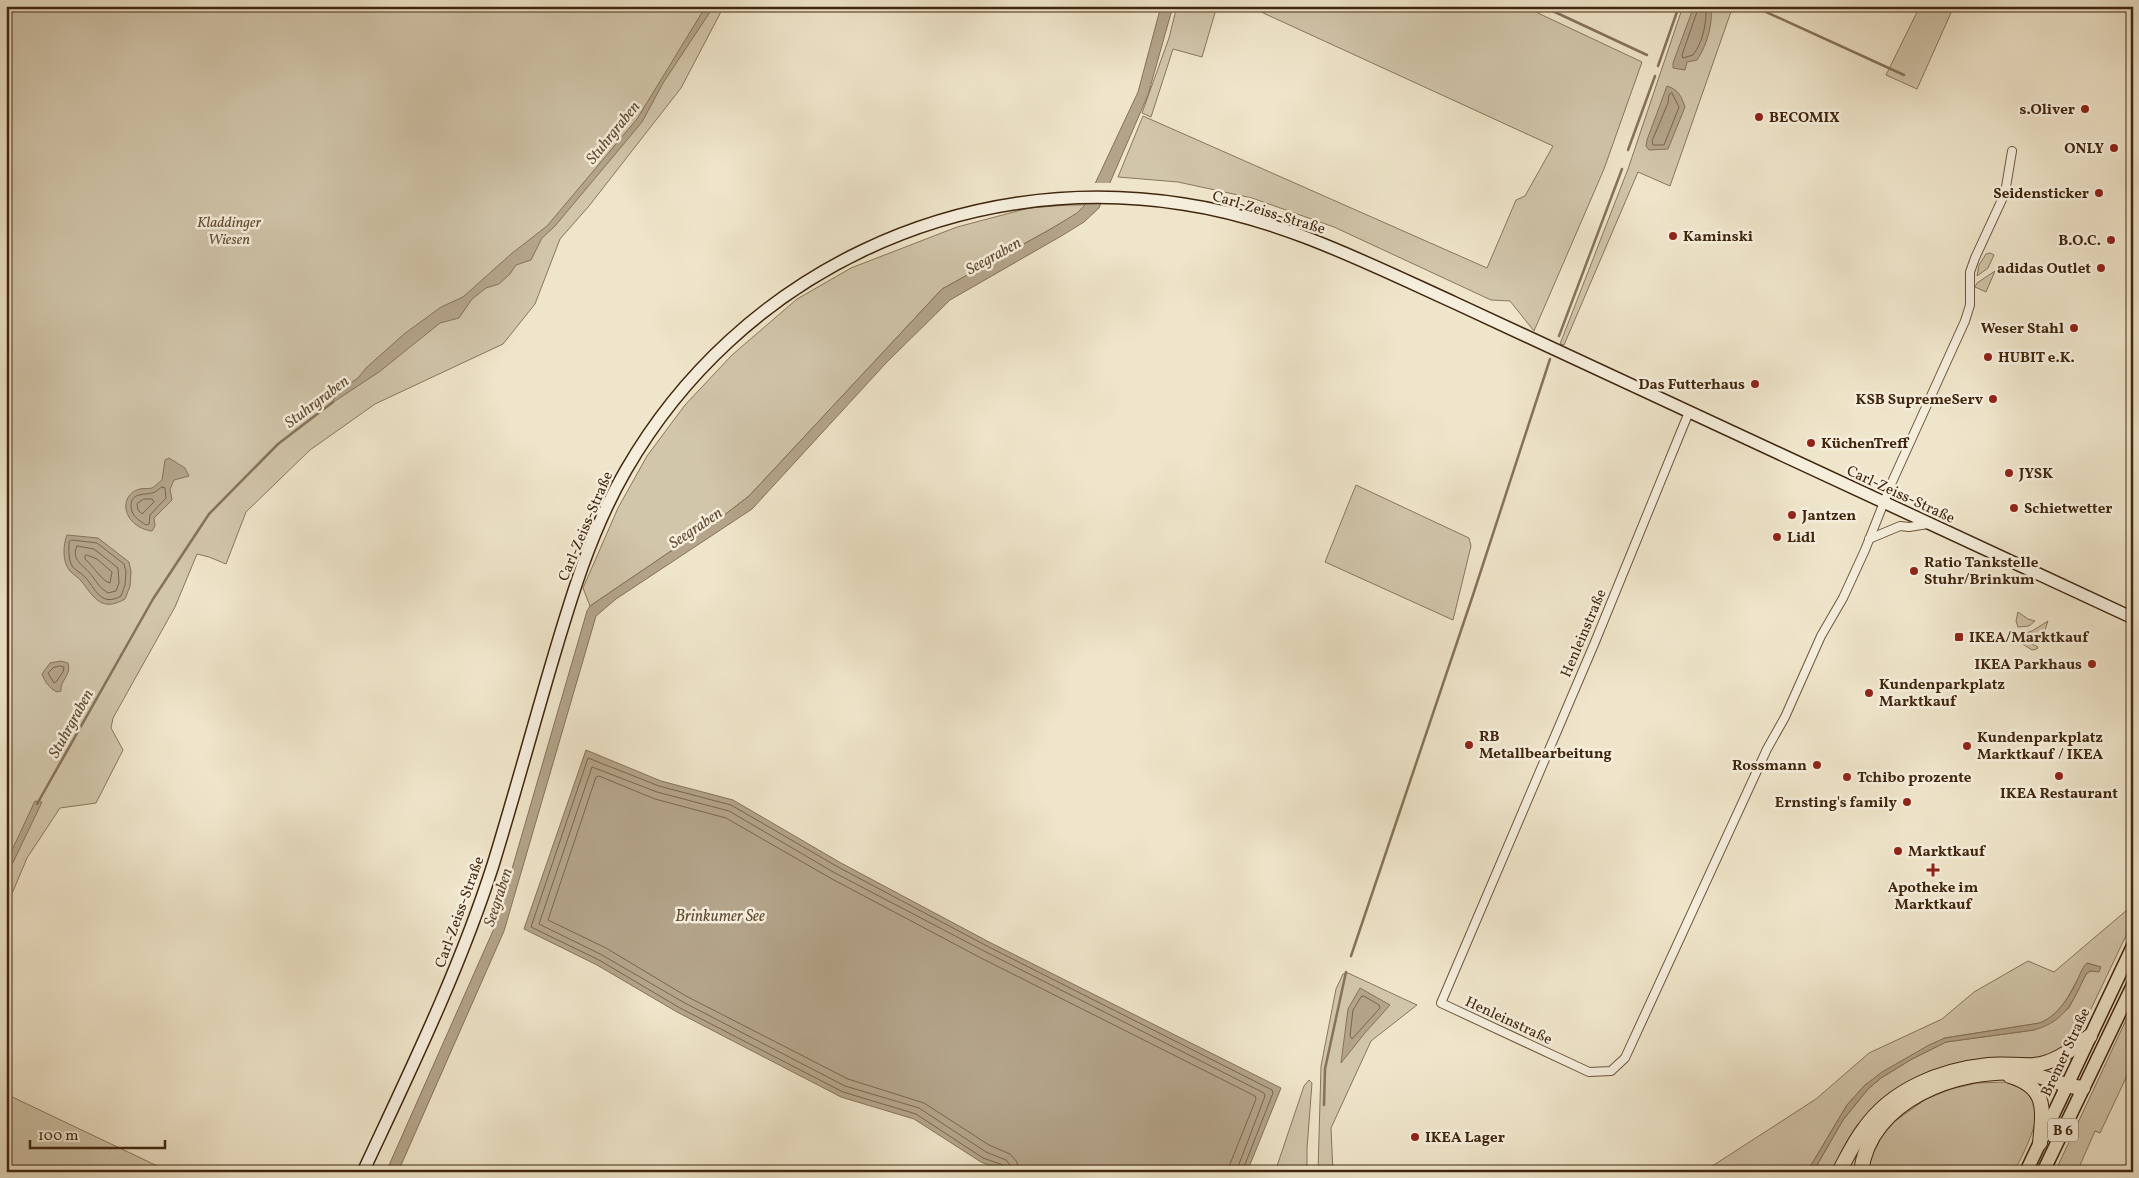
<svg xmlns="http://www.w3.org/2000/svg" width="2139" height="1178" font-family="Vollkorn,serif">
<style>
.green{fill:#d1c5aa;stroke:#89765c}
.water{fill:#b4a48a;stroke:#867258}
.pier{fill:#efe5ca}
.lines{fill:none;stroke-linecap:round;stroke-linejoin:round}
.shore{stroke:#7a654c;stroke-width:1}
.stream{stroke:#867258;stroke-width:2.5}
.minor-casing{stroke:#6c563c;stroke-width:10}
.secondary-casing{stroke:#41260d;stroke-width:14}
.primary-casing{stroke:#41260d;stroke-width:15}
.motorway-casing{stroke:#41260d;stroke-width:16}
.minor{stroke:#f5eedd;stroke-width:8}
.secondary{stroke:#f5eedd;stroke-width:11}
.primary{stroke:#efe5ca;stroke-width:12}
.motorway{stroke:#efe5ca;stroke-width:14}
.poi-dot{fill:#8f2418;stroke:#f5eedd;stroke-width:2}
.labels{text-anchor:middle;stroke-width:5;stroke-linejoin:round;paint-order:stroke}
.shield{fill:#f5eedd;stroke:#77624b;stroke-width:1}
.shield-label{font-size:14px;font-weight:bold;fill:#41260d}
.poi-label{font-size:15px;font-weight:bold;fill:#41260d;stroke:#f5eedd;text-anchor:start}
.street-label{font-size:15px;fill:#41260d;stroke:#f5eedd}
.park-label{font-size:15px;font-style:italic;fill:#654e34;stroke:#f5eedd}
.water-label{font-size:16px;font-style:italic;fill:#644c32;stroke:#f5eedd}
</style>
<rect width="100%" height="100%" fill="#efe5ca"/>
<filter id="stains"><feTurbulence type="fractalNoise" baseFrequency=".004" numOctaves="4"/><feColorMatrix values="0 0 0 0 .2 0 0 0 0 .09 0 0 0 0 .02 0 0 0 .5 -.17"/></filter>
<radialGradient id="worn" r=".72"><stop offset=".6" stop-color="#630" stop-opacity="0"/><stop offset="1" stop-color="#630" stop-opacity=".3"/></radialGradient>
<g class="green">
<polygon points="6,6 724,6 681,88 589,206 560,239 535,304 503,344 375,404 310,450 246,512 226,564 209,557 197,554 175,607 113,718 111,728 123,750 96,803 60,808 27,858 6,908"/>
<polygon points="1177,6 1217,6 1202,57 1173,49 1151,117 1142,113 1169,38"/>
<polygon points="1248,6 1523,6 1642,62 1604,169 1534,331 1510,301 1491,300 1334,227 1252,198 1178,182 1118,177 1143,116 1487,268 1516,200 1525,196 1553,146"/>
<polygon points="1683,6 1733,6 1670,186 1638,172 1564,345 1560,344 1628,169"/>
<polygon points="1920,6 1954,6 1917,89 1886,75"/>
<polygon points="1068,205 1085,205 1077,214 1049,230 942,289 749,496 727,513 590,606 583,588 618,508 647,456 685,405 732,355 797,299 851,268 957,227 1029,208"/>
<polygon points="1990,253 1994,255 1988,268 1977,276 1979,265 1986,254"/>
<polygon points="1995,271 1986,292 1975,287 1977,283"/>
<polygon points="1356,485 1469,538 1471,546 1453,620 1325,562"/>
<polygon points="2018,612 2028,619 2035,621 2029,626 2018,627 2016,621"/>
<polygon points="2048,621 2041,642 2027,636 2026,641 2038,647 2037,649 2032,650 2021,643 2021,635 2032,631"/>
<path d="M2127,910l6,2v9l-53,111 -8,11 -13,9 -20,6h-45l-27,3 -33,9 -31,15 -46,43 -26,44h-18l30,-52 25,-31 13,-11 31,-19 34,-17 88,-12 35,-22 17,-34 4,-3h6l5,-4 -14,-4c-6,7 -7,13 -12,21 -8,16 -18,32 -35,39l-95,15 -80,47 -18,20 -40,67h-104l113,-73 53,-46 73,-34 32,-27 54,-31 26,11z"/>
<polygon points="1348,973 1417,1005 1371,1041 1331,1128 1333,1172 1318,1172 1321,1066 1336,989 1343,974"/>
<polygon points="2133,1005 2133,1063 2100,1133 2095,1131 2077,1172 2055,1172"/>
<polygon points="1309,1080 1312,1083 1307,1148 1307,1172 1275,1172 1304,1086"/>
<path d="M2007,1082c7,4 19,8 24,14 15,19 -8,57 -17,76h-146l-1,-6 18,-38 41,-29 25,-10 26,-6z"/>
<polygon points="6,1094 170,1172 6,1172"/>
</g>
<g class="water">
<polygon points="706,6 714,6 663,83 642,122 555,226 542,238 531,260 516,265 510,274 499,284 486,288 472,299 459,318 440,323 379,372 332,403 337,392 358,378 366,368 404,334 441,307 463,297 511,254 547,226 637,119"/>
<polygon points="1161,6 1173,6 1148,95 1099,208 1084,222 1063,235 950,300 887,362 752,509 616,599 596,616 504,931 398,1172 386,1172 496,924 587,611 590,606 727,513 749,496 942,289 1049,230 1077,213 1085,205 1138,92"/>
<path d="M1694,6h17c2,18 -4,39 -14,54l-10,2 -2,8 -12,-2v-5z"/>
<path d="M1667,86c12,4 14,10 18,21l-17,42 -19,1 -3,-4 1,-6z"/>
<path d="M169,458l16,10 4,8 -15,4 -4,9 2,11 -18,18 1,8 -3,5c-9,-1 -18,-6 -23,-14 -7,-12 -2,-25 11,-28 4,-1 9,0 12,-1 4,-2 7,-6 10,-8l3,-20z"/>
<path d="M67,535l31,3 31,24 2,10 -1,14 -5,13c-23,13 -30,0 -43,-17 -3,-4 -8,-7 -12,-11 -8,-9 -7,-26 -3,-36z"/>
<path d="M61,661l7,2c4,12 -8,17 -7,28l-4,1c-8,-4 -12,-10 -15,-18l8,-11z"/>
<polygon points="586,750 661,781 733,800 841,863 989,942 1281,1088 1247,1172 1006,1172 981,1162 914,1119 841,1097 677,1012 597,965 524,929"/>
<polygon points="35,801 42,802 6,877 6,863"/>
<path d="M2087,963l14,4 -2,5 -9,-1 -4,3c-13,27 -20,47 -52,56l-88,12 -34,17 -31,19 -13,11 -25,31 -30,52h-6l40,-67 18,-20 17,-13 47,-27 16,-7 95,-15c17,-7 28,-24 36,-40 4,-8 5,-14 11,-20z"/>
<polygon points="1360,988 1390,1005 1364,1034 1341,1063 1348,1009"/>
</g>
<polygon class="pier" points="1093,183 1112,183 1103,203 1083,203"/>
<g class="lines">
<g class="shore">
<path d="M1699,6l-17,49 1,3 10,-3c10,-13 14,-33 13,-49"/>
<polygon points="1672,93 1679,107 1664,145 1653,145 1652,141 1668,103 1669,95"/>
<path d="M162,487l3,1 1,10 -16,17 -1,9 -3,1c-7,-5 -14,-8 -15,-18 -1,-16 15,-11 24,-15 3,-2 5,-4 7,-5z"/>
<polygon points="144,499 152,499 154,502 142,514 138,510 137,504"/>
<path d="M72,540l25,3 27,21 2,8 -1,13 -4,11c-21,12 -26,-9 -37,-20 -3,-3 -9,-6 -12,-10 -4,-8 -3,-16 -3,-24z"/>
<path d="M77,546l17,3 24,19 1,15 -3,8 -8,2c-12,-8 -11,-12 -19,-21 -8,-8 -18,-14 -12,-26z"/>
<path d="M87,555l10,4 15,13 -2,11c-7,-1 -17,-17 -25,-24v-3z"/>
<polygon points="60,666 64,667 63,672 56,682 54,683 48,673 53,668"/>
<polygon points="1364,996 1379,1005 1380,1008 1352,1039 1350,1036 1353,1010 1361,997"/>
<polyline points="1005,1172 1003,1165 983,1158 916,1114 843,1092 680,1008 599,960 531,927 588,758 659,786 731,805 838,867 987,946 1272,1090 1273,1093 1242,1172"/>
<polyline points="1011,1172 1010,1165 1006,1160 986,1152 919,1108 845,1086 683,1002 602,955 539,924 592,767 657,792 729,811 835,873 984,951 1264,1093 1265,1096 1236,1172"/>
<polyline points="1019,1172 1017,1162 1010,1154 989,1145 924,1103 848,1079 686,996 606,948 548,920 596,777 599,776 655,799 726,818 832,879 981,958 1255,1096 1256,1099 1230,1164 1228,1172"/>
</g>
<g class="stream">
<polyline points="1542,6 1647,55"/>
<polyline points="1753,6 1904,75"/>
<polyline points="1658,66 1679,6"/>
<polyline points="1628,150 1655,76"/>
<polyline points="1559,336 1622,169"/>
<polyline points="37,804 153,599 209,514 278,444 333,402"/>
<polyline points="1351,956 1473,595 1550,359"/>
<polyline points="1324,1105 1325,1069 1346,972"/>
</g>
<defs>
<g id="minor">
<polyline points="1689,412 1595,642 1441,1003 1589,1072 1611,1071 1625,1058 1767,749 1785,717 1821,636 1843,598 1865,550 1892,482 1965,321 1970,305 1970,272 1975,258 2005,193 2012,151"/>
<polyline points="1869,539 1900,526 1909,527 1928,524"/>
</g>
<path id="secondary" d="M363,1172c47,-101 96,-201 130,-307 20,-65 38,-131 57,-196 20,-68 40,-137 76,-199 113,-196 334,-301 557,-266 96,14 184,59 272,99l678,315"/>
<g id="primary">
<polyline points="2026,1172 2133,946"/>
<polyline points="2043,1172 2133,985"/>
</g>
<g id="motorway">
<path d="M2010,1076c38,11 33,35 30,67"/>
<path d="M1839,1172c8,-15 15,-30 25,-43 28,-40 77,-59 124,-64 15,-2 31,1 46,0 22,-2 39,-17 56,-29"/>
<path d="M1861,1172c9,-72 96,-104 160,-99 20,1 40,13 62,15"/>
</g>
</defs>
<use href="#minor" class="minor-casing"/>
<use href="#secondary" class="secondary-casing"/>
<use href="#primary" class="primary-casing"/>
<use href="#motorway" class="motorway-casing"/>
<use href="#minor" class="minor"/>
<use href="#secondary" class="secondary"/>
<use href="#primary" class="primary"/>
<use href="#motorway" class="motorway"/>
</g>
<g class="poi-dot">
<circle cx="2085" cy="109" r="5"/>
<circle cx="1759" cy="117" r="5"/>
<circle cx="2114" cy="148" r="5"/>
<circle cx="2099" cy="193" r="5"/>
<circle cx="1673" cy="236" r="5"/>
<circle cx="2111" cy="240" r="5"/>
<circle cx="2101" cy="268" r="5"/>
<circle cx="2074" cy="328" r="5"/>
<circle cx="1988" cy="357" r="5"/>
<circle cx="1755" cy="384" r="5"/>
<circle cx="1993" cy="399" r="5"/>
<circle cx="1811" cy="443" r="5"/>
<circle cx="2009" cy="473" r="5"/>
<circle cx="2014" cy="508" r="5"/>
<circle cx="1792" cy="515" r="5"/>
<circle cx="1777" cy="537" r="5"/>
<circle cx="1914" cy="571" r="5"/>
<rect x="1954" y="632" width="10" height="10" rx="2.5"/>
<circle cx="2092" cy="664" r="5"/>
<circle cx="1869" cy="693" r="5"/>
<circle cx="1469" cy="745" r="5"/>
<circle cx="1967" cy="746" r="5"/>
<circle cx="1817" cy="765" r="5"/>
<circle cx="2059" cy="776" r="5"/>
<circle cx="1847" cy="777" r="5"/>
<circle cx="1907" cy="802" r="5"/>
<circle cx="1898" cy="851" r="5"/>
<path d="M1930.5 862.5h5v5h5v5h-5v5h-5v-5h-5v-5h5z"/>
<circle cx="1415" cy="1137" r="5"/>
</g>
<g class="labels">
<rect class="shield" x="2048" y="1118.5" width="30" height="23" rx="4"/>
<g class="shield-label">
<text x="2063" y="1135">B 6</text>
</g>
<g class="poi-label">
<text x="2075" y="114" text-anchor="end">s.Oliver</text>
<text x="1769" y="122">BECOMIX</text>
<text x="2104" y="153" text-anchor="end">ONLY</text>
<text x="2089" y="198" text-anchor="end">Seidensticker</text>
<text x="1683" y="241">Kaminski</text>
<text x="2101" y="245" text-anchor="end">B.O.C.</text>
<text x="2091" y="273" text-anchor="end">adidas Outlet</text>
<text x="2064" y="333" text-anchor="end">Weser Stahl</text>
<text x="1998" y="362">HUBIT e.K.</text>
<text x="1745" y="389" text-anchor="end">Das Futterhaus</text>
<text x="1983" y="404" text-anchor="end">KSB SupremeServ</text>
<text x="1821" y="448">KüchenTreff</text>
<text x="2019" y="478">JYSK</text>
<text x="2024" y="513">Schietwetter</text>
<text x="1802" y="520">Jantzen</text>
<text x="1787" y="542">Lidl</text>
<text x="1924" y="567">Ratio Tankstelle<tspan x="1924" dy="17">Stuhr/Brinkum</tspan></text>
<text x="1969" y="642">IKEA/Marktkauf</text>
<text x="2082" y="669" text-anchor="end">IKEA Parkhaus</text>
<text x="1879" y="689">Kundenparkplatz<tspan x="1879" dy="17">Marktkauf</tspan></text>
<text x="1479" y="741">RB<tspan x="1479" dy="17">Metallbearbeitung</tspan></text>
<text x="1977" y="742">Kundenparkplatz<tspan x="1977" dy="17">Marktkauf / IKEA</tspan></text>
<text x="1807" y="770" text-anchor="end">Rossmann</text>
<text x="1857" y="782">Tchibo prozente</text>
<text x="2059" y="798" text-anchor="middle">IKEA Restaurant</text>
<text x="1897" y="807" text-anchor="end">Ernsting's family</text>
<text x="1908" y="856">Marktkauf</text>
<text x="1933" y="892" text-anchor="middle">Apotheke im<tspan x="1933" dy="17">Marktkauf</tspan></text>
<text x="1425" y="1142">IKEA Lager</text>
</g>
<g class="street-label">
<text transform="translate(1269 212) rotate(17)" y="5">Carl-Zeiss-Straße</text>
<text transform="translate(1901 494) rotate(25)" y="5">Carl-Zeiss-Straße</text>
<text transform="translate(585 526) rotate(-67)" y="5">Carl-Zeiss-Straße</text>
<text transform="translate(1583 633) rotate(-67)" y="5">Henleinstraße</text>
<text transform="translate(459 912) rotate(-70)" y="5">Carl-Zeiss-Straße</text>
<text transform="translate(1509 1020) rotate(25)" y="5">Henleinstraße</text>
<text transform="translate(2065 1052) rotate(-65)" y="5">Bremer Straße</text>
</g>
<g class="park-label">
<text x="229" y="227">Kladdinger<tspan x="229" dy="17">Wiesen</tspan></text>
</g>
<g class="water-label">
<text transform="translate(612 132) rotate(-51)" y="6">Stuhrgraben</text>
<text transform="translate(993 255) rotate(-29)" y="6">Seegraben</text>
<text transform="translate(316 401) rotate(-37)" y="6">Stuhrgraben</text>
<text transform="translate(695 527) rotate(-34)" y="6">Seegraben</text>
<text transform="translate(70 723) rotate(-61)" y="6">Stuhrgraben</text>
<text transform="translate(497 897) rotate(-72)" y="6">Seegraben</text>
<text x="720" y="921">Brinkumer See</text>
</g>
</g>
<rect width="2139" height="1178" fill="none" stroke="#efe5ca" stroke-width="25"/>
<rect x="8" y="8" width="2124" height="1163" fill="none" stroke="#41260d" stroke-width="2.5"/>
<rect x="12" y="12" width="2114" height="1153" fill="none" stroke="#41260d"/>
<path d="M30 1140v8h135v-8" fill="none" stroke="#41260d" stroke-width="2.5"/>
<text x="38" y="1140" font-size="15" fill="#41260d" stroke="#f5eedd" stroke-width="4" paint-order="stroke">100 m</text>
<rect width="100%" height="100%" filter="url(#stains)"/>
<rect width="100%" height="100%" fill="url(#worn)"/>
</svg>
